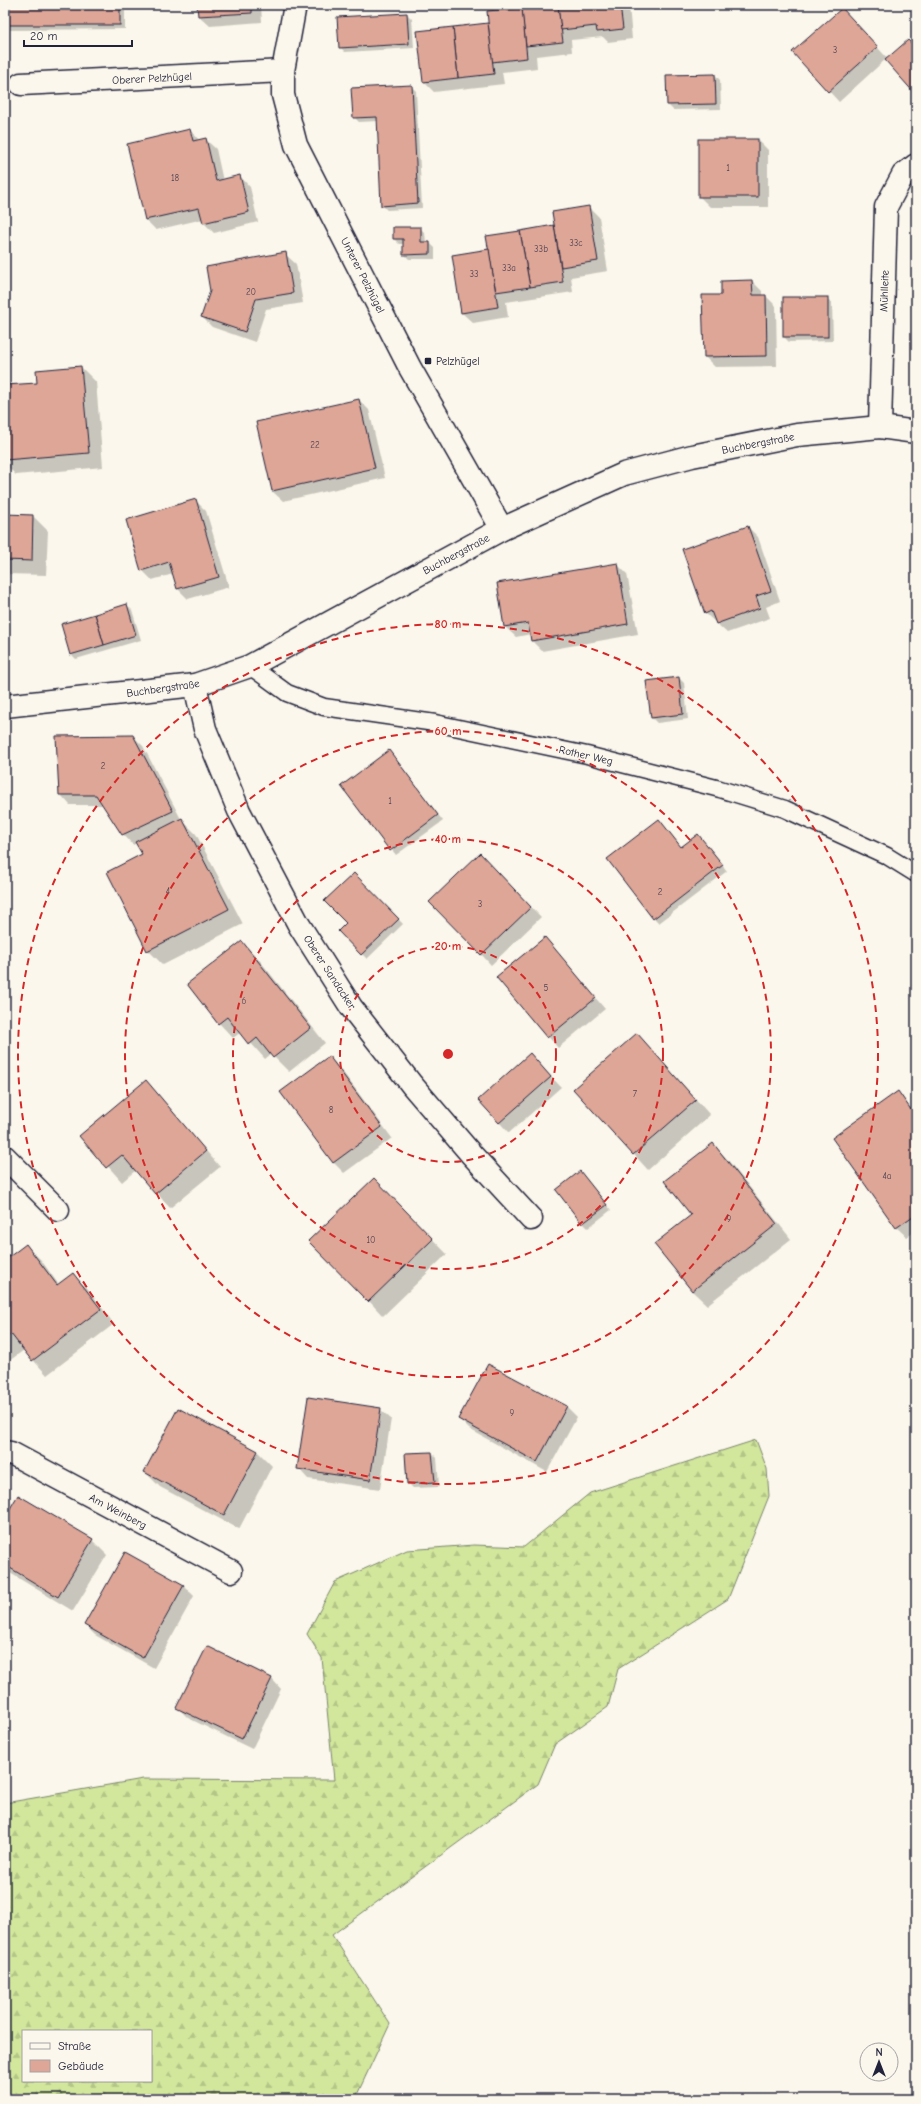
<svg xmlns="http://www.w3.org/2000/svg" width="921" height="2104" font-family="'Comic Neue',sans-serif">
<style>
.forest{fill:url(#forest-firs);stroke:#7a846c;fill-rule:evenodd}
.shadow{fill:#0003}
.building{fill:#dea697;stroke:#22223b}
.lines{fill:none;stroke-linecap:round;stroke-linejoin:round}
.service-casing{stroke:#22223b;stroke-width:19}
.minor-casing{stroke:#22223b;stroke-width:25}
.service{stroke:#fbf7ec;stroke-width:16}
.minor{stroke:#fbf7ec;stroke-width:22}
.ring{fill:none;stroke:#d62828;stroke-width:2;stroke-dasharray:7 5}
.poi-dot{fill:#22223b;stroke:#fbf7ec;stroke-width:1.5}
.labels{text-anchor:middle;stroke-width:4;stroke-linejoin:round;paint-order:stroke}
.number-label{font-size:9px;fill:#514352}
.street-label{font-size:11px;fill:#22223b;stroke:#fbf7ec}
.poi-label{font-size:11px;fill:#22223b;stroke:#fbf7ec;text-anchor:start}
.centre{fill:#d62828;stroke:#fbf7ec;stroke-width:2}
.ring-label{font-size:12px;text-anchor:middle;font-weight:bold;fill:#d62828;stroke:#fbf7ec;stroke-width:4;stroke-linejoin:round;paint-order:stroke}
</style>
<defs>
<pattern id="forest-firs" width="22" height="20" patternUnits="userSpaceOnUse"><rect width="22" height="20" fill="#d2e79c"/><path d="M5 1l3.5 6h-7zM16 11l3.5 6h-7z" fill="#b4c687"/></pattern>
</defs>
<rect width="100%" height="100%" fill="#fbf7ec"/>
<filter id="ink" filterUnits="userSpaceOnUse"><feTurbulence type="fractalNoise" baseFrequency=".025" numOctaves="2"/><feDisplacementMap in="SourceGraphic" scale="8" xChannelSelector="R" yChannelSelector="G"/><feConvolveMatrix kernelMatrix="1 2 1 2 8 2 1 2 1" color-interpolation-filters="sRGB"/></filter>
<g filter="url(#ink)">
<path class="forest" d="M756,1440l11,29 2,27 -41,103 -110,70 -10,38 -53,37 -17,40 -206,151 58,89 -35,75h-350v-296l138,-24 191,1 -12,-122 -15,-24 28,-52 72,-32 67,-5 50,2 66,-54zM23,2031h128v50h-128z"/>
<g class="shadow">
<polygon points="5,5 125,5 125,29 7,30 5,28"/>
<polygon points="199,5 261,5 262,22 210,26 199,16"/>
<polygon points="522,5 629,5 632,39 608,42 603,37 571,40 572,52 536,56 537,68 502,72 504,84 434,92 424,82 418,31 489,24 523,9"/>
<polygon points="407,14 412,19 414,48 345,52 340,47"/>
<polygon points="852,19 888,59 916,49 916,93 886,59 839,102 793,52"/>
<polygon points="715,75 720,80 721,109 673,110 668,105"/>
<polygon points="411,86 416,91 422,208 387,210 382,205 378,121 359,122 354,117"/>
<polygon points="190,130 199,140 205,139 216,149 223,181 240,176 250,187 258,222 214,233 204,223 203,219 156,230 146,220"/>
<polygon points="758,140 768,150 768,207 710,207 699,196"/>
<polygon points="589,207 599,217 608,271 571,277 573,292 506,302 508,317 473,323 462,313 453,256 490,250 488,237 555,226"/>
<polygon points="420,228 425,233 426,243 430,243 435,248 435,259 409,259 404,254 404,244 399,244 394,239"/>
<polygon points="285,254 296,264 303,303 266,309 255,342 212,327 202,317"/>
<polygon points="752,281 762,291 762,296 766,296 776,306 777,366 715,367 705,357 722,296"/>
<polygon points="827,298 832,303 833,341 789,342 784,337"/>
<polygon points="81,367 96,382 103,467 16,475 5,464 5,386 38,384"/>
<polygon points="359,400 369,410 385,478 283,501 272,491"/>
<polygon points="196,501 206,511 229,587 188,599 178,589 173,574 152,580 142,570"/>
<polygon points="5,515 33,516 48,531 46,575 6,574 6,599"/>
<polygon points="748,527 758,537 780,601 766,607 770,618 727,633 705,613"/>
<polygon points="617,564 627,574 638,634 542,651 532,641 531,634 516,637 505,627 498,584"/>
<polygon points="127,605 132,610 141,640 76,659 71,654"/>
<polygon points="679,678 684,683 688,719 657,723 652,718"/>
<polygon points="133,736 143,746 181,819 196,834 243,924 163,965 148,950 143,854 137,843 133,845 123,834 104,805 70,805 60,794"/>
<polygon points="389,751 443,821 396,855 342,786"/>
<polygon points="698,835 727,871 659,923 654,918 681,848"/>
<polygon points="490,865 541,917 491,965 481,954"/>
<polygon points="354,874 403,924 367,959 339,931 347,923"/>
<polygon points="545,939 605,1009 558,1048 498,977"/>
<polygon points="242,943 257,957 325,1043 289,1072 271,1054 265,1059 241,1032 233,1038 219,1023"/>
<polygon points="637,1034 710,1115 648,1170 575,1089"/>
<polygon points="329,1057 339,1067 392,1138 344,1173 334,1163 281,1092"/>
<polygon points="540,1065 561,1087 509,1133 499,1122"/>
<polygon points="146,1081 220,1167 170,1208 136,1170 122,1182 81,1136"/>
<polygon points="898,1093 916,1114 916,1231 907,1237 896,1227"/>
<polygon points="713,1144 727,1159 791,1239 707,1305 692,1291 693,1215"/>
<polygon points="580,1172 611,1210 588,1228 583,1223"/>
<polygon points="389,1194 447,1254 383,1316 369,1301"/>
<polygon points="26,1245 41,1260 59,1285 73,1275 88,1289 114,1324 47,1375 24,1350 9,1361 5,1357 5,1261"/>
<polygon points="488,1365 567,1407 577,1417 547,1472 469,1429 459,1419"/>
<polygon points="380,1409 391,1419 380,1489 308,1479 298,1468"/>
<polygon points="258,1452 272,1466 239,1529 160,1487 145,1472"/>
<polygon points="432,1453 437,1458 439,1487 413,1488 408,1483"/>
<polygon points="5,1519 92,1540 107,1555 73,1611 5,1570"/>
<polygon points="126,1553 184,1586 194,1596 154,1668 95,1635 85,1625"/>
<polygon points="271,1678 281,1689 252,1749 188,1718 178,1708"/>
</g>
<g class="building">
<rect x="5" y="5" width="115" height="20"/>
<polygon points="197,5 252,5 252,13 198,16"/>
<polygon points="521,5 558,5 563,42 526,46"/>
<polygon points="558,5 620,5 623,29 597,32 596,26 561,30"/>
<polygon points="522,8 527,58 492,62 487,11"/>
<polygon points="842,8 878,47 828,92 792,52"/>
<polygon points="407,13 409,44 339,48 337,17"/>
<polygon points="488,23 494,74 458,78 453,27"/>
<polygon points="453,27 458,78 423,82 417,31"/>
<polygon points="908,40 916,48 916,95 885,60"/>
<polygon points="715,74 716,104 667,105 666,75"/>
<polygon points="412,85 418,203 381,206 377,117 353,118 351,88"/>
<polygon points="190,129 193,141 206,138 216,181 240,175 249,212 203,223 199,208 145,220 127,144"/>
<rect x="698" y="139" width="60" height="58"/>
<polygon points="589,206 598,261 561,267 552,212"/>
<polygon points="554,225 563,282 530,287 520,231"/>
<polygon points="393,227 421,227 421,242 430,242 430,254 403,255 403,239 393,239"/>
<polygon points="520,231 530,287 496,292 486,236"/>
<polygon points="489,249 498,307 461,313 452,255"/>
<polygon points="286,252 293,293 256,299 245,332 201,317 210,291 206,267"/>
<polygon points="752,280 753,295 766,295 767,356 704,357 702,295 721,295 721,281"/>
<rect x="783" y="297" width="45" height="40"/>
<polygon points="81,366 89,453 5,460 5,385 37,383 36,370"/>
<polygon points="359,399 375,468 272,491 256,422"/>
<polygon points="196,499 219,577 177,589 169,562 141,571 126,520"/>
<polygon points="5,514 33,515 32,561 5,560"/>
<polygon points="748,526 771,591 756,596 760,608 716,624 711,611 705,614 682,549"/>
<polygon points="618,563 628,624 531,641 528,623 504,627 497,583"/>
<polygon points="127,604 136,635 104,645 95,614"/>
<polygon points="95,614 104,645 70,655 61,624"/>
<polygon points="679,677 683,714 651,718 646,681"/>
<polygon points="133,735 173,811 122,835 96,795 59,795 56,736"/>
<polygon points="389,750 438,815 390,851 341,786"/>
<polygon points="182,818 229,909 147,951 107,872 142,854 135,842"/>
<polygon points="659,819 681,847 698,834 723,865 653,919 607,859"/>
<polygon points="480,853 531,907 481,955 429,902"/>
<polygon points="354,873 399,919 361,955 338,931 346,923 324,901"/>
<polygon points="545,937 596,998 547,1038 496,977"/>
<polygon points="242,941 311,1028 273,1058 257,1038 249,1045 227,1017 218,1024 187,984"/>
<polygon points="637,1033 696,1100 633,1155 573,1089"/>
<polygon points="530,1053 551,1077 499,1123 478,1100"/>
<polygon points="329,1056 382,1127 333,1163 280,1092"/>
<polygon points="146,1080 206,1151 155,1194 122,1155 106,1168 79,1136"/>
<polygon points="898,1091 916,1117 916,1214 896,1228 832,1138"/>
<polygon points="713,1143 777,1224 692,1291 654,1244 691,1215 664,1181"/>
<polygon points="580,1171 607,1205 582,1224 556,1190"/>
<polygon points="374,1178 433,1239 368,1302 308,1241"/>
<polygon points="26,1244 57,1285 73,1273 101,1309 32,1361 11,1334 5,1339 5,1260"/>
<polygon points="488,1364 567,1406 537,1462 458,1419"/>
<polygon points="308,1397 381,1408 370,1480 297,1469"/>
<polygon points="178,1408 258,1451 224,1515 144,1472"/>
<polygon points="432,1452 435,1482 407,1484 405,1453"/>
<polygon points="18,1495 93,1539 58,1597 5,1565 5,1517"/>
<polygon points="125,1552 184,1585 143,1658 84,1625"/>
<polygon points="207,1646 272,1678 242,1739 176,1708"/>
</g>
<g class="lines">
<defs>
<polyline id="service" points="250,666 287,693 324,707 435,723 587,755 720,789 785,809 887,856 916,874"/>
<g id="minor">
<polyline points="295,5 283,71 283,95 296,145 410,368 502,529"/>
<polyline points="21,84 283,71"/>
<polyline points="880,427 886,207 903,175 916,165"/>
<polyline points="195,685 205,729 239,811 299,925 351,1007 412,1085 472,1155 531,1219"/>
<polyline points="5,706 195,685 250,666 502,529 624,474 692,456 797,435 880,427 916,432"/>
<polyline points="5,1157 58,1210"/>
<polyline points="5,1452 11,1453 231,1571"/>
</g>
</defs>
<use href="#service" class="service-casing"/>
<use href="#minor" class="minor-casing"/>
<use href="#service" class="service"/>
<use href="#minor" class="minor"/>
</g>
</g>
<g class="ring">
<circle cx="448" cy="1054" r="108"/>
<circle cx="448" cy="1054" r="215"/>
<circle cx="448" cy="1054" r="323"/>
<circle cx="448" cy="1054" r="430"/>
</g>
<rect class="poi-dot" x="424" y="357" width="8" height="8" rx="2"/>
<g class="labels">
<g class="number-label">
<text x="835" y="53">3</text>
<text x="728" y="171">1</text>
<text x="175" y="181">18</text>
<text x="576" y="246">33c</text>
<text x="541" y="252">33b</text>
<text x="509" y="271">33a</text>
<text x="474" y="277">33</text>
<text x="251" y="295">20</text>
<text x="315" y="448">22</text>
<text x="103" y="769">2</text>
<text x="390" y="804">1</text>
<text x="168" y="894">4</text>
<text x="660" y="895">2</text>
<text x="480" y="907">3</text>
<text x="546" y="991">5</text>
<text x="244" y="1004">6</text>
<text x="635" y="1097">7</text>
<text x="331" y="1113">8</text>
<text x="887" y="1179">4a</text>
<text x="729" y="1222">9</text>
<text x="371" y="1243">10</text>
<text x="512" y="1416">9</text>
</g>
<g class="street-label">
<text transform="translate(152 78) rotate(-3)" y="4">Oberer Pelzhügel</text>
<text transform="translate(363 275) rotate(63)" y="4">Unterer Pelzhügel</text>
<text transform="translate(884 291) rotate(-88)" y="4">Mühlleite</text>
<text transform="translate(758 443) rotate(-11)" y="4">Buchbergstraße</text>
<text transform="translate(456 554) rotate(-28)" y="4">Buchbergstraße</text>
<text transform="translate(163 688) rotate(-8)" y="4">Buchbergstraße</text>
<text transform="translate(586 755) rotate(13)" y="4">Rother Weg</text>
<text transform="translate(330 972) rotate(57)" y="4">Oberer Sandacker</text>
<text transform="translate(118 1511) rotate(28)" y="4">Am Weinberg</text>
</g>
<g class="poi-label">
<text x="436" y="365">Pelzhügel</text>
</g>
</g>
<circle cx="448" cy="1054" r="6" class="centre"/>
<g class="ring-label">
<text x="448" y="628">80 m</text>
<text x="448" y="735">60 m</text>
<text x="448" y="843">40 m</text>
<text x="448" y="950">20 m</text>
</g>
<rect width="921" height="2104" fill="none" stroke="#fbf7ec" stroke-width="20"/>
<rect x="10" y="10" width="901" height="2084" fill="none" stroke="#22223b" stroke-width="1.5" filter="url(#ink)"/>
<rect x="22" y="2030" width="130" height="52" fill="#fbf7ec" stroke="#a4a2a5"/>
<rect x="30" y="2043" width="20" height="6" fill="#fbf7ec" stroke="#a4a2a5"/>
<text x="58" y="2050" font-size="12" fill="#22223b">Straße</text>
<rect x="30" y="2060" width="20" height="12" fill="#dea697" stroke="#a4a2a5"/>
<text x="58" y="2070" font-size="12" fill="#22223b">Gebäude</text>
<g transform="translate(879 2062)"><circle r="19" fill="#fbf7ec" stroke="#a4a2a5"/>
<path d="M0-3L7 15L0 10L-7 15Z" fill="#22223b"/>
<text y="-6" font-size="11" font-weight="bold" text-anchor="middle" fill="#22223b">N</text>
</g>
<path d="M24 40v6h108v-6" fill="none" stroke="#22223b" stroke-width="2"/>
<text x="30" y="40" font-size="12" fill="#22223b" stroke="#fbf7ec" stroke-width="3" paint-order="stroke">20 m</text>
</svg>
